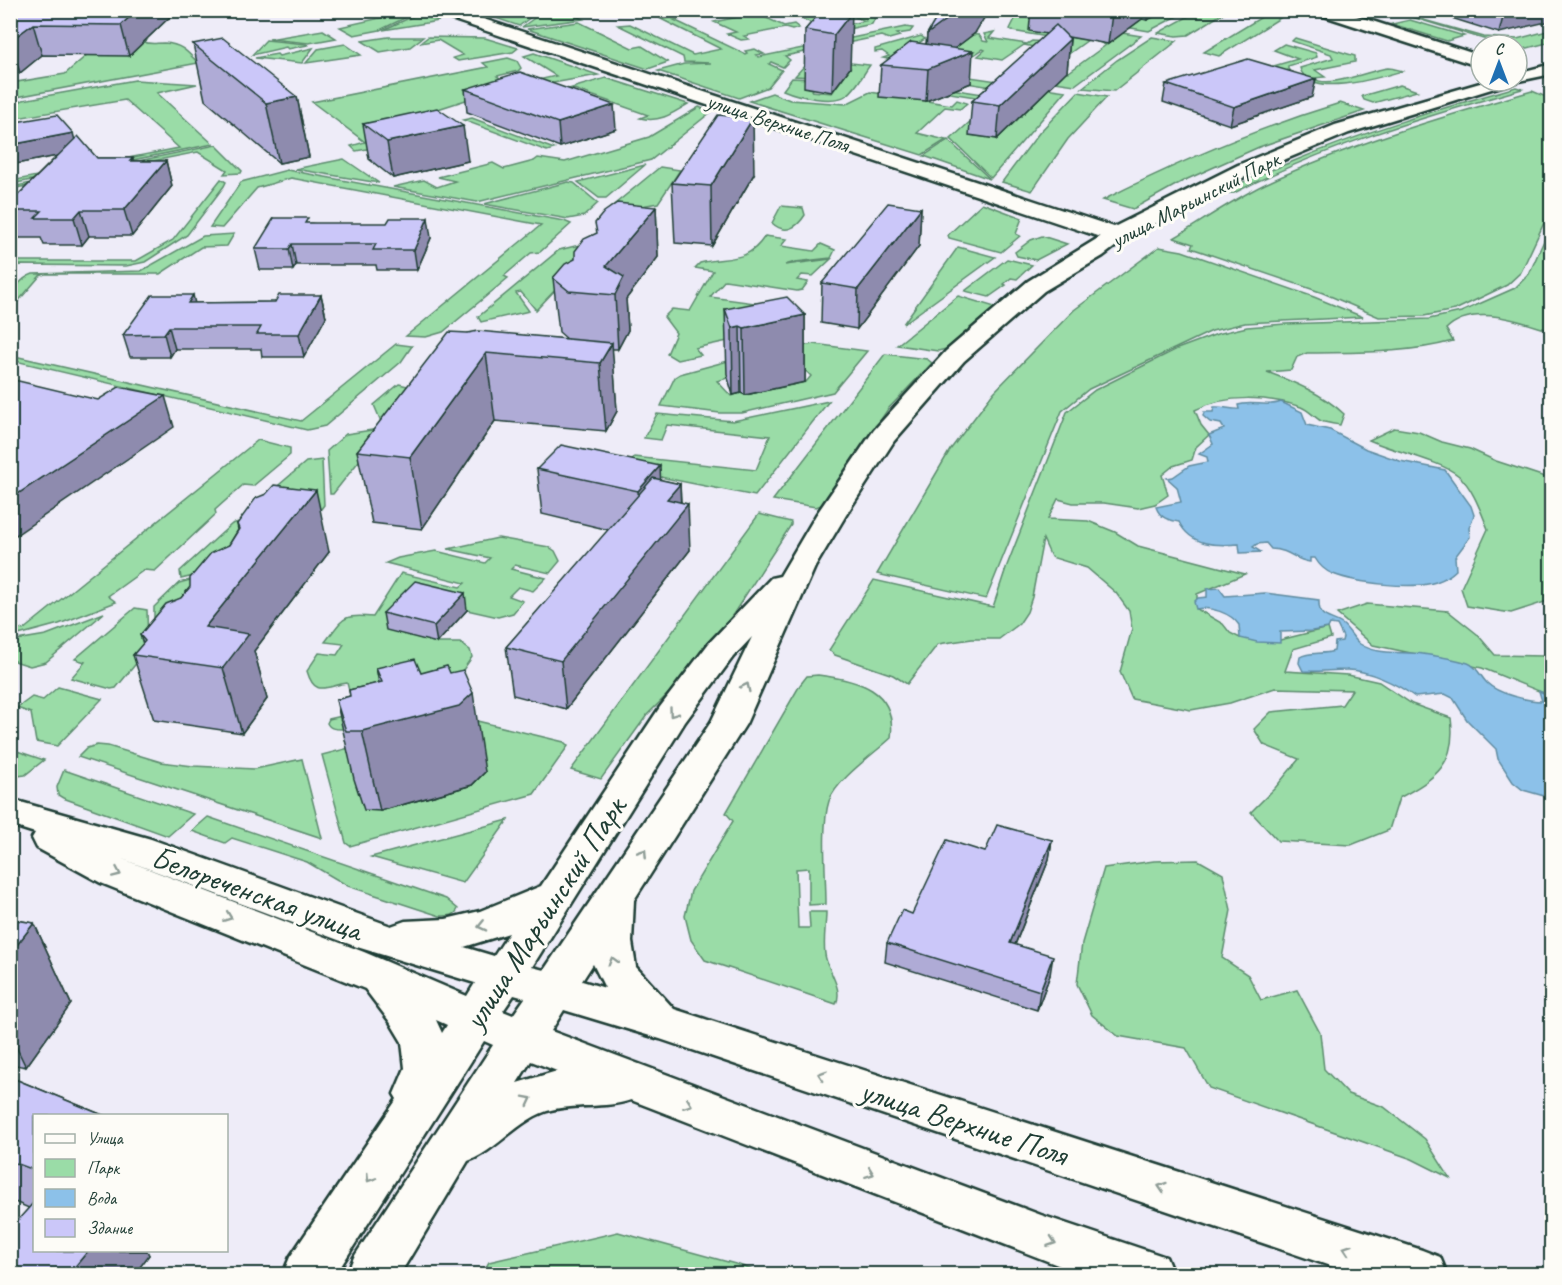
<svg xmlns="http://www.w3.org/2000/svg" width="1562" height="1285" font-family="Caveat,sans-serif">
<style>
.green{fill:#9adca7;stroke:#5c8c6e;stroke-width:1.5;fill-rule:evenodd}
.water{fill:#8cc1e9;stroke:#608ca1;stroke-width:1.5}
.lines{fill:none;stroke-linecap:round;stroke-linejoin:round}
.secondary-casing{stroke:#1f3d34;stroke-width:5}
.secondary{fill:#fdfcf7;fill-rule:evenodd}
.wall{fill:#afabd6;stroke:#1f3d34;stroke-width:1.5}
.shaded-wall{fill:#8e8bae;stroke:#1f3d34;stroke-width:1.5}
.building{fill:#cbc7f9;stroke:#1f3d34;stroke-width:1.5}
.oneway{stroke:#8e9c96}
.labels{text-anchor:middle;stroke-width:6;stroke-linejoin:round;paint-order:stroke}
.far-street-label{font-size:22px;fill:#1f3d34;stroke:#fdfcf7}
.near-street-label{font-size:32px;fill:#1f3d34;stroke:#fdfcf7}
</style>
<rect width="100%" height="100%" fill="#eeecf8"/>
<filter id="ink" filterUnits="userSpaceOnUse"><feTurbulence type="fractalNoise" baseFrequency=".0167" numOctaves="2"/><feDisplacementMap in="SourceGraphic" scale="12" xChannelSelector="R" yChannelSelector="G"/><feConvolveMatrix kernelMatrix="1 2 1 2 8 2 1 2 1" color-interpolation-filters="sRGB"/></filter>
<g filter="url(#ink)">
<g class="green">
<polygon points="1273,10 1288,13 1219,56 1204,52"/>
<polygon points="411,11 415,13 380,30 354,35 340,27"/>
<polygon points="515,11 539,11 519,26 487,15"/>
<polygon points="544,11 565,11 583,19 522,27"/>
<polygon points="707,11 720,11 674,20 745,54 747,53 745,51 755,49 764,54 756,55 759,57 905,27 913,28 910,32 897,34 900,36 889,39 881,36 785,56 790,60 783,67 771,62 769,64 782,70 768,87 739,98 658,71 684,64 711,63 684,62 683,57 618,25 630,24 693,55 721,49 661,19"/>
<polygon points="757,11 752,12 757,14 767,12 770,14 762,16 784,26 794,24 799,28 792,30 785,28 744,36 749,39 741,40 727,34 736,32 714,22 747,15 743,12"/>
<polygon points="782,11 802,11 839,26 865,21 841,11 857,11 875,18 872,24 834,32"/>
<polygon points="1122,11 1147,20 1167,11 1187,11 1149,31 1101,23"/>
<polygon points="1198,11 1227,11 1188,35 1176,36 1158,33"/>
<polygon points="1392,11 1484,37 1517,39 1551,30 1551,42 1520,50 1517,49 1517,45 1503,45"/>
<polygon points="418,14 439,21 383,30"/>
<path d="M1016,17h6l119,19 -66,49 -54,-8 33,-39 -42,-7 -2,-2zM1032,31l74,9 -5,3 5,2 -37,27 -21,-3 40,-29z"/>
<polygon points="1410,20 1464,36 1447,41 1392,24"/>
<polygon points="579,22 632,48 642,46 668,62 648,69 527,29"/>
<polygon points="323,30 336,38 309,43 269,39"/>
<polygon points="994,32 989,38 1027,44 1032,41 1044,42 1039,48 1024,45 1002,60 978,56 985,50 983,49 960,64 893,60 883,58 889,56 882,51 875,52 875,49 921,36 925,39 917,44 944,57 940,33 979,35 983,41 988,42 984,34"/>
<path d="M135,36l12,4 -3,2c7,3 12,1 20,1 17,1 23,8 34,20l-187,35v-15l54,-9 22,-19z"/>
<polygon points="388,37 423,37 410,47 380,52 362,41"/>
<polygon points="428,37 485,38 518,48 513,52 458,61 453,58 463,55 438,40 420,43"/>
<polygon points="1152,37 1177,41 1114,91 1082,88 1117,60"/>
<path d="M1295,38l60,18v6l-40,8 10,7 -12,1c15,12 56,-8 75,-10 5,0 10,2 14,3 -21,6 -93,29 -102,-3l33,-10 -2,-4 -39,-13z"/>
<polygon points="266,40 306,44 308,45 288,49 286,47 252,55"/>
<polygon points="345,44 361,55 306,63 318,49"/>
<polygon points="1284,44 1316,53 1317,57 1288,66 1288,69 1298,81 1263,69 1298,59 1274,50"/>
<polygon points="313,48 302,63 255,58 277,54 279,56"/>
<polygon points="534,53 598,75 475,97 438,109 389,145 356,151 351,146 365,142 312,102 488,67 483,63 508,58 517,61 521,68 518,71 497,76 512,86 556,76 524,56"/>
<path d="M823,60l47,5c-6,8 -14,24 -23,30 -14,10 -50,1 -64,-5l9,-12 18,1 -1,9 4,1 -1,2 20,2 18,-25 -38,9 -17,-1 12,-13z"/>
<path d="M894,66l172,25 -75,87 -40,-39 43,-39 -113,-18 9,-14zM910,74l101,16 -2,3 18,3 -5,5 7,2 -3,3 1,3 -30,30 -27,-4 38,-37 -108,-17z"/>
<path d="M606,78l82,26c-16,10 -29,19 -48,14l8,-3 -74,-26 -9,3v-2z"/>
<polygon points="135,80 197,84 157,93 213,144 11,184 11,181 179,148 125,100 11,119 10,106 23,100"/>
<polygon points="1400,85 1417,91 1373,103 1364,100 1362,96"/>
<path d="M1516,87l6,2c-98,28 -197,57 -288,104h-6c15,-14 41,-22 61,-30 74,-31 150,-54 227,-76z"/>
<path d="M1532,91l19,8v109l-30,64 -14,13 -52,25 -31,6 -45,1 -56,-24 -132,-45 2,-4 -19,-6c30,-18 60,-39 91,-54 85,-40 177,-67 267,-93z"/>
<polygon points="870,92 952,105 957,100 967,103 960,109 945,107 917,133 946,140 922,155 749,101 772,93 790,100 846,104"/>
<polygon points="1078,92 1107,97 1068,139 1032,191 1002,182 1039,133"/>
<path d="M1340,103l24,8 -105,36 -76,34 -50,28 -30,-9c77,-39 155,-72 237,-97z"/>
<polygon points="699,107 711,112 651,160 477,202 393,187 424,180 437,187 455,181 438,177 493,163 504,169 534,161 538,158 565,162 649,137"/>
<polygon points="472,118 554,149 547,151 463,120"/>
<polygon points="948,140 990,179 924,156"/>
<polygon points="216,145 242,171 241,173 224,174 227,170 198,152 11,189 11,187"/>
<polygon points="344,159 379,183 295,169"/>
<polygon points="645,165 606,198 599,198 578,182"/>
<polygon points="660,167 680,170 658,203 614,211 610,208"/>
<polygon points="287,170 564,221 571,224 540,252 531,253 504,276 508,278 443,332 426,337 406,336 541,225 291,178 257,188 222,228 210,227 241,182"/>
<polygon points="221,179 226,182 224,186 187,235 145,262 126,266 20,265 16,267 11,276 11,261 136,261 173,240"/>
<polygon points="568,182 574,183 598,203 584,216 568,219 484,204"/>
<polygon points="982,203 1022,218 1016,234 1020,236 1001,252 949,238 948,235"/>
<path d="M781,206l22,2 2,7c-8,13 -20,20 -33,8z"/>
<path d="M1551,225v106c-30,-9 -78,-29 -105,-2l7,12c-47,13 -97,11 -146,12l-10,4 -6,13 -24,2c27,10 56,22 77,42l-4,11c-6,-1 -13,-2 -19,-4 -7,-4 -12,-11 -20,-14 -33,-11 -75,-13 -106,3l6,15 8,10 -13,12 -4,13 -19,6 -11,9 6,20 -13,9 -17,4 -34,-5h-31l-15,-4 -10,20 40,2 27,11 23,14 107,28 -48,20v15l26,15 7,9 10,5 40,2 48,-12 3,10 -38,11 -8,22 63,4 31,7 33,22 39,14c6,46 -15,60 -52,80l-10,32 -38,15 -73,-4 -27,-29 24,-24 24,-29 -35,-14 -10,-16 17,-17 71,-7 10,-15 -77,-2 -45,15 -39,7 -59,-11 -12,-27 12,-43 -3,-18 -13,-18 -29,-25 -36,-11 -8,-18 -11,58 -5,15 -8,12 -20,15h-27l-34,5 -31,40 -14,-9 -58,-20 -6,-5 45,-70 119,27 13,-39 61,-156 28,-22 82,-41 40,-15 30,-7 38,-3 144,-5 32,-7 54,-24 14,-14z"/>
<polygon points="637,231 557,288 536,310 521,292 516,293 529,311 481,322 478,317 559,250"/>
<path d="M234,234l-7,12 -26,1 -41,27h-115l-5,2 -25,29h-4c-1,-13 10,-27 22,-31l108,-3 62,-35z"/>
<path d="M765,236l22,3 -6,7 33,5 7,-7 14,6 -4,8 -36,4 -10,3 46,-6 -18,17 -11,-1 -5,5 11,2 -6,8 -5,1 -72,-11 -15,17 74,10 -33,29 -56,12 6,7 -24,5 -10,-6 9,-21 -12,-16 8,-8 18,2 23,-40 -18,-3 5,-5c28,-7 47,1 65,-27z"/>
<polygon points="1042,236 1067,244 1036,260 1017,256 1015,252 1031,240"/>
<polygon points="958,247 995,257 903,324"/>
<polygon points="1159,247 1182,251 1314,297 1363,317 1245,323 1212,331 1089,389 1062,411 986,599 877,574 950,450 994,392 1074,310"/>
<polygon points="1007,259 1032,265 1017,279 1011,278 1004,284 1006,285 989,297 965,291"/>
<polygon points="958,296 995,307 946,349 938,351 897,345"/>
<polygon points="396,344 412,346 401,362 325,426 307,430 11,360 10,355 301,421"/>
<polygon points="814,344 867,351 833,392 742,413 720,413 661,406 675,377 680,374 728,361 728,378 717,381 731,396 741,393 745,395 806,382 811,376 799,364 795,347"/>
<polygon points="885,354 927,359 932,363 888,409 824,504 816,507 773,500"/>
<polygon points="399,384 420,389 382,424 374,405"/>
<polygon points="829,401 755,496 625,470 634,457 756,470 770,436 667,425 661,440 644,438 657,414 733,421"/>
<polygon points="385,428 333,494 330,494 327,451 346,434"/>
<path d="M1394,428l25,4 23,10 28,7 26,12 55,18v121l-40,13 -44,-7 -6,-18 27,-59c-7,-17 -15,-41 -29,-53 -17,-15 -67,-25 -90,-36z"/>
<polygon points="258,440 290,448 290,455 253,486 243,485 215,510 216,514 155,571 144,570 108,596 116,602 59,624 11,637 11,626 23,630"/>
<polygon points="322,460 324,505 321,509 270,525 214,571 181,579 180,571 232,524 256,517 253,507 306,462"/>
<polygon points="759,514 791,522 791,525 706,656 647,715 601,779 571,770"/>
<path d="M498,538l51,9 6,4 5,10 -10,12 -35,-8 -4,4 35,9 -13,13 -15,-4 -9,9 14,5 -10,12 -15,4 -31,-7 -80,19 50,14h23l10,7 2,7 -16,23 -111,49c-7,0 -15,1 -18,-6l2,-4 26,-6 -8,-30c-21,3 -32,15 -40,-12l12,-18 18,2 7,-11 -19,-2c19,-24 16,-28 48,-25l28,-44 59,14 5,-4 -79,-20 12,-5 38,-7 49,12 5,-5 -42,-9z"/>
<polygon points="209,575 154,641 154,607 179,583"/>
<polygon points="1367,604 1448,611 1477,634 1495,655 1544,656 1551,659 1551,696 1482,668 1373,645 1337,614"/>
<polygon points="135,608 147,610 148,649 116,688 111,689 71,678 85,662 75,659"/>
<polygon points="104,613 46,662 30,666 11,660 11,641 46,635"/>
<path d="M818,675c40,5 79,14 73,63 -16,15 -55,42 -62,63 -8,25 -3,75 -3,103l-17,1v-37l-13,1 2,59h12l-1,-16h17c0,14 -4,34 0,47 4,15 17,30 10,45l-131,-44 -14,-20 -6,-24 6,-25 42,-70 -7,-8 74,-128 7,-9z"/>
<polygon points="58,687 102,699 57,746 36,742 31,713 17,708 32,697 43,700"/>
<polygon points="469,719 564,742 568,746 534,794 350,846 346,843 322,755 388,738 380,811 472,785 485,772"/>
<polygon points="97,745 108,746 161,762 193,766 255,769 302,759 322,838 78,757 87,748"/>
<polygon points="11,749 44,760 25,775 11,777"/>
<polygon points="64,770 193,814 168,836 63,798 58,795 57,787"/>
<path d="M208,817l238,82 12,10c-4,8 -10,7 -18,7l-92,-30 -41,-24 -75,-24 -7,5 -33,-12z"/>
<polygon points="508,820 463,883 371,857"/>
<polygon points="1198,860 1223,874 1231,910 1222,958 1248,975 1261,1000 1297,990 1320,1033 1324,1069 1348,1094 1384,1107 1425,1139 1450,1178 1412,1159 1209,1088 1186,1048 1118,1036 1092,1015 1077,984 1082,943 1104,868 1154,861"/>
<polygon points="618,1232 739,1265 764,1274 482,1274 489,1262"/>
</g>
<g class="water">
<path d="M1281,402l21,10 5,13 23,5 36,19 34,12 45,9 26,36 3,9 -5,13 1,9 -15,20 1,13c-6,6 -11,9 -20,12 -23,8 -80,1 -103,-8 -8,-3 -14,-9 -18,-16h-5v4c-17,-2 -18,-12 -39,-13l-5,-6 -9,1 -4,3 8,5 -21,1 -1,-9c-23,2 -48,2 -60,-22 -11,-2 -19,-4 -23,-15l25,-5 -4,-15 -10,-9 6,-1 16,-11 19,-4 -1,-5 -8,-3 14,-10 -4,-9 15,-6 -3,-5 -11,-2 -7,-6 1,-4h9l1,-5c9,-1 16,3 25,2l-1,-4c14,-5 29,3 43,-3z"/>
<path d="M1219,588l6,8 40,-3 54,7c-1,20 11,16 23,24 7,5 11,15 18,20 18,12 43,7 63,10 14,2 32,5 45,9 9,3 12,13 19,20 11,11 41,18 55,18l-3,-10 12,5v102l-28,-8 -10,-8 -15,-23 -2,-10 -29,-29 -14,-22 -8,-4 -30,3c-16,-12 -48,-28 -69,-27 -15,0 -28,2 -43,1l-4,-8 1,-6c9,-6 23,-2 34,-6l1,-9 7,-1 1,-4 -6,-12 -7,-1 -2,4 -16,3 -32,1v11l-23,-1 -17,-4 -1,-13c-8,-12 -29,-19 -43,-16l-2,-7 4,-4 9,-1v-8z"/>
</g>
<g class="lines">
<defs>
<g id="secondary">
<path d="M432,10h24l658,217 124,-62 97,-40 152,-44h30v-8l35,-9v10l-38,8 -165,51 -97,40 -128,67 -21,16 -59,35 -80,70 -70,80 -48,74 -31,52 -69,157 -112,176 -2,42 4,25 38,42 748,241 18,7 7,17h-93l-694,-235 -96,-29 -13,21 490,184 125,42 7,17h-92l-450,-174c-26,9 -57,3 -84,11 -30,10 -50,39 -79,50l-68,113h-53l7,-17 139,-212 -9,-4 -148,233h-53l7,-17 107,-158 -3,-5 11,-26 -3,-26 -12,-20 -25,-33 -264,-106 -64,-35 -5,-10 3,-5 -25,-8v-26l141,40 240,87 14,-5 41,-2 34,-8 61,-25 119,-179 49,-64 62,-65 9,-2 36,-61 58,-85 72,-79 82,-70 72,-44 -667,-224zM752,637l-41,85 -167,248 -12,-3 153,-245 48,-65zM120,858l237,89 118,36 -8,13 -103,-44zM509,933l-15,23 -30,-9zM593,964l12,24 -23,-7zM514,995l11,3 -12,17 -10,-4zM436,1020l11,5 -5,8zM531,1061l26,10 -40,12z"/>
<polygon points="1314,10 1338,10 1481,56 1481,67 1315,13"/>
</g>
</defs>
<use href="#secondary" class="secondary-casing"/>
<use href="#secondary" class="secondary"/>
</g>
<g class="wall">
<polygon points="10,10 177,10 129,56 42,55 20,73 10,73"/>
<polygon points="822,10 850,68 832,92 804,87 805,30"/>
<polygon points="1031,10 1167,10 1147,20 1142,19 1108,44 1068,37 1070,39 1067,71 997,139 969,135 972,101 1047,34 1029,31"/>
<polygon points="1426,10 1551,10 1499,33"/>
<polygon points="975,33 955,48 971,83 926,101 879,97 881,65 926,44 927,34"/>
<polygon points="193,44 297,97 309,157 279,163 205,100"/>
<polygon points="1166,84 1312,97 1230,125 1163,102"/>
<polygon points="465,89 616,129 560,147 467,112"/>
<polygon points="10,123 74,139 97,158 133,158 133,161 166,161 172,186 132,236 89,236 82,245 44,245 41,238 10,238 10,203 57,156 16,164 10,157"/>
<polygon points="363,124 468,161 393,178 369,159"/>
<polygon points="754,174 712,246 675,243 672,183"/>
<polygon points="656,207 658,257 626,299 628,330 618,349 612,349 617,411 606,431 495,421 422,529 372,523 357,451 468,333 567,339 559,332 553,278 575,259"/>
<polygon points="921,208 919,246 857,329 821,323 822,283"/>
<polygon points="309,223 431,238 417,270 377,270 376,265 296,265 293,270 260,270 255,249"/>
<polygon points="321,295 326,317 304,357 262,357 261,349 175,349 170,357 130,357 123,335 195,303 275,302"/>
<polygon points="725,309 805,315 805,382 745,395 741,393 733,395 727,375"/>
<polygon points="537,469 661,480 680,484 681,502 690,550 566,709 513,695 506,647 609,530 542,514"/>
<polygon points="237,524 329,552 254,651 267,699 242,733 154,720 133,655 143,644 140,635 181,598 229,545 238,530"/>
<polygon points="467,610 437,643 386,630 383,613"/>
<polygon points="376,668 421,673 485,772 472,785 380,811 364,810 354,779 336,700 350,696 349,690 379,683"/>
<polygon points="1052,840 1049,859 1015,945 1050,975 1037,1010 885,962 887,943 912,914 985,852"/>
<polygon points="10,919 34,923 71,1004 26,1067 10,1064"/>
<polygon points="10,1077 105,1116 34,1116 34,1251 147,1251 149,1255 134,1275 10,1275 10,1229 29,1208 10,1200"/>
</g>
<g class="shaded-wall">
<polygon points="137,10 177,10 129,56 121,25"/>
<polygon points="960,10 989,10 975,33 929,68 973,51 971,83 926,101 928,69 925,68 927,34"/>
<polygon points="1118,10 1143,10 1142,19 1108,44 1112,14"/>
<polygon points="1149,10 1167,10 1147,20"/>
<polygon points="1531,10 1551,10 1551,21 1499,33 1503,17"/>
<polygon points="852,12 850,68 832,92 834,35"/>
<polygon points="33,24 42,55 20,73 10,41"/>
<polygon points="1070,39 1067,71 997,139 1000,105"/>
<polygon points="1316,79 1312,97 1230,125 1234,107"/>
<polygon points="297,97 309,157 279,163 266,103"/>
<polygon points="614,105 616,129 560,147 558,123"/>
<polygon points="753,118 754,174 712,246 711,186"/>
<polygon points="463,126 468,161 393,178 387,142"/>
<polygon points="73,133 78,152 16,164 10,145"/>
<polygon points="166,161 172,186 132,236 124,210"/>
<polygon points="656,207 658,257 626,299 628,330 618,349 615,295 606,266"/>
<polygon points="921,208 919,246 857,329 858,289"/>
<polygon points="81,210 89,236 82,245 74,218"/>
<polygon points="428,218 431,238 417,270 414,250"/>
<polygon points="292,244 296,265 293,270 289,249"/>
<polygon points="193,295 198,317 188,303"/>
<polygon points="321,295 326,317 304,357 299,334"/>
<polygon points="805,315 805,382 745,395 744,328"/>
<polygon points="740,326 741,393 733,395 732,328"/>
<polygon points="169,327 175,349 170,357 164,334"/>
<polygon points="612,343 617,411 606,431 600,363"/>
<polygon points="486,353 495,421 422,529 410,457"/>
<polygon points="165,396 174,427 10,539 10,499"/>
<polygon points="660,466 662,511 641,537 638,491"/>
<polygon points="680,484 681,512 688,504 690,550 566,709 561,661 667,499"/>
<polygon points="316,490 329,552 254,651 267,699 242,733 223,668 205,627"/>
<polygon points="465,593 467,610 437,643 434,626"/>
<polygon points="473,693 485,772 472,785 380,811 362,731"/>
<polygon points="1052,840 1049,859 1008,962 1010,943"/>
<polygon points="34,923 71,1004 26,1067 10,1034 10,954"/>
<polygon points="1053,956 1050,975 1037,1010 1040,991"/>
<polygon points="88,1251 147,1251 149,1255 134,1275 68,1275"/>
</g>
<g class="building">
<polygon points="10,10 137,10 121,25 33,24 10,41"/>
<polygon points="822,10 828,10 852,12 834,35 805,30"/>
<polygon points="941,10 960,10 927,34"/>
<polygon points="1087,10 1118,10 1112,14"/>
<polygon points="1482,10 1531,10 1503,17"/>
<polygon points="1056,25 1070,39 1000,105 972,101"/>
<polygon points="223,38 297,97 266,103 193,44"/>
<polygon points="911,42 973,51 928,69 881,65"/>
<polygon points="1248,59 1316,79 1234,107 1166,84"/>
<polygon points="520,72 614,105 558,123 465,89"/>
<polygon points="437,108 463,126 387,142 363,124"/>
<polygon points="57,115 73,133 10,145 10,123"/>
<polygon points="718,115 753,118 711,186 672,183"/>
<polygon points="78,136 97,158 133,158 130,161 166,161 124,210 81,210 74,218 35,218 42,211 10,211 10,203"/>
<polygon points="617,203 656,207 606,266 624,277 615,295 569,291 553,278 565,264 575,259 575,251 584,239 597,233 595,223 604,212"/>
<polygon points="888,203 921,208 858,289 822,283"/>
<polygon points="274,218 308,218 305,223 387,223 390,218 428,218 414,250 373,250 376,244 292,244 289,249 255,249"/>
<polygon points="152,295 193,295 188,303 275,302 279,295 321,295 299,334 257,334 261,327 169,327 164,334 123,335"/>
<polygon points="787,297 805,315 744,328 740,326 732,328 725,309"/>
<polygon points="478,331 612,343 600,363 486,353 410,457 357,451 449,332 468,333"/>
<polygon points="10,379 98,400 119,387 165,396 10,499"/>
<polygon points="561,445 660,466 638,491 537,469"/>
<polygon points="653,478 680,484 667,499 688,504 561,661 506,647"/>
<polygon points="274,485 316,490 205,627 249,634 223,668 133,655 145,641 140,635 166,604 181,598 190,587 190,578 211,553 229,545 239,529 237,524 256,498 266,494"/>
<polygon points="415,581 465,593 434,626 383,613"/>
<polygon points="415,659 421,673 447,666 450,673 463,670 473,693 459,706 362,731 346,731 336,700 350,696 349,690 382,682 376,668"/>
<polygon points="997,825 1052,840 1010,943 1053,956 1040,991 887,943 902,910 912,914 947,840 985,852"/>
<polygon points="10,919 34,923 10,954"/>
<polygon points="10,1077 105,1116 34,1116 34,1170 10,1161"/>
<polygon points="34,1202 34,1251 88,1251 68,1275 10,1275 10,1229"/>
</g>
<defs><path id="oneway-chevron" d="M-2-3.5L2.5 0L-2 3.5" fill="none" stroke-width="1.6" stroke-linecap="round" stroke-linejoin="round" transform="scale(1.5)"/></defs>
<g class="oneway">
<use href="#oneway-chevron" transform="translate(746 687) rotate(-64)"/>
<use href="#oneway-chevron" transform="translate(673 713) rotate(126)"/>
<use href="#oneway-chevron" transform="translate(643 853) rotate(-57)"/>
<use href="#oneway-chevron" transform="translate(117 873) rotate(24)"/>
<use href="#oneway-chevron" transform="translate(228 917) rotate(21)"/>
<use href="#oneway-chevron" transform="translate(482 926) rotate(167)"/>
<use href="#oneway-chevron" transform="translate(613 961) rotate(-106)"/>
<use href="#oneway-chevron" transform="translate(822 1075) rotate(-162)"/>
<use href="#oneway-chevron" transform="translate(528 1100) rotate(-27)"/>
<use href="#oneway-chevron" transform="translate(688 1104) rotate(21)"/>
<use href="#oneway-chevron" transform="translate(870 1173) rotate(21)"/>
<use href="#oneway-chevron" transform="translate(370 1178) rotate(123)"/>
<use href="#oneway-chevron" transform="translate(1162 1187) rotate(-162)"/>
<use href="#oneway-chevron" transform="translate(1052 1242) rotate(19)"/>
<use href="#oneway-chevron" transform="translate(1347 1249) rotate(-161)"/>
</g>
</g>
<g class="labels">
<g class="far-street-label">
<text transform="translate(778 122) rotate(18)" y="8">улица Верхние Поля</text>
<text transform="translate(1195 199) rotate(-27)" y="8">улица Марьинский Парк</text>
</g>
<g class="near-street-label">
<text transform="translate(257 893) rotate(20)" y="11">Белореченская улица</text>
<text transform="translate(544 913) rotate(-57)" y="11">улица Марьинский Парк</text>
<text transform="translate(964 1122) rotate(18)" y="11">улица Верхние Поля</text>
</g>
</g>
<rect width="1562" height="1285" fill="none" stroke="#fdfcf7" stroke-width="36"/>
<rect x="18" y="18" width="1526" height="1249" fill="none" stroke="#1f3d34" stroke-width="2" filter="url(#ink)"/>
<rect x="33" y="1114" width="195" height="138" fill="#fdfcf7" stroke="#a4b0a9" stroke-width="1.5"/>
<rect x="45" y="1134" width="30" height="9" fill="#fdfcf7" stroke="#a4b0a9" stroke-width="1.5"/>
<text x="87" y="1144" font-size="18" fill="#1f3d34">Улица</text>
<rect x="45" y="1159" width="30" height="18" fill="#9adca7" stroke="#a4b0a9" stroke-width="1.5"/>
<text x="87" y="1174" font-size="18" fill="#1f3d34">Парк</text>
<rect x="45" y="1189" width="30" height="18" fill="#8cc1e9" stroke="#a4b0a9" stroke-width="1.5"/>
<text x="87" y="1204" font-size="18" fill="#1f3d34">Вода</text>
<rect x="45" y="1219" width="30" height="18" fill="#cbc7f9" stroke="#a4b0a9" stroke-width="1.5"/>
<text x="87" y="1234" font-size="18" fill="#1f3d34">Здание</text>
<g transform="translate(1499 63)"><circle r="28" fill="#fdfcf7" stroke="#a4b0a9" stroke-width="1.5"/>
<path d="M0-4.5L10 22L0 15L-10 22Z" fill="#1f6fb2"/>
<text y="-9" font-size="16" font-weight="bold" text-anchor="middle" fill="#1f3d34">С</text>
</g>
</svg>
